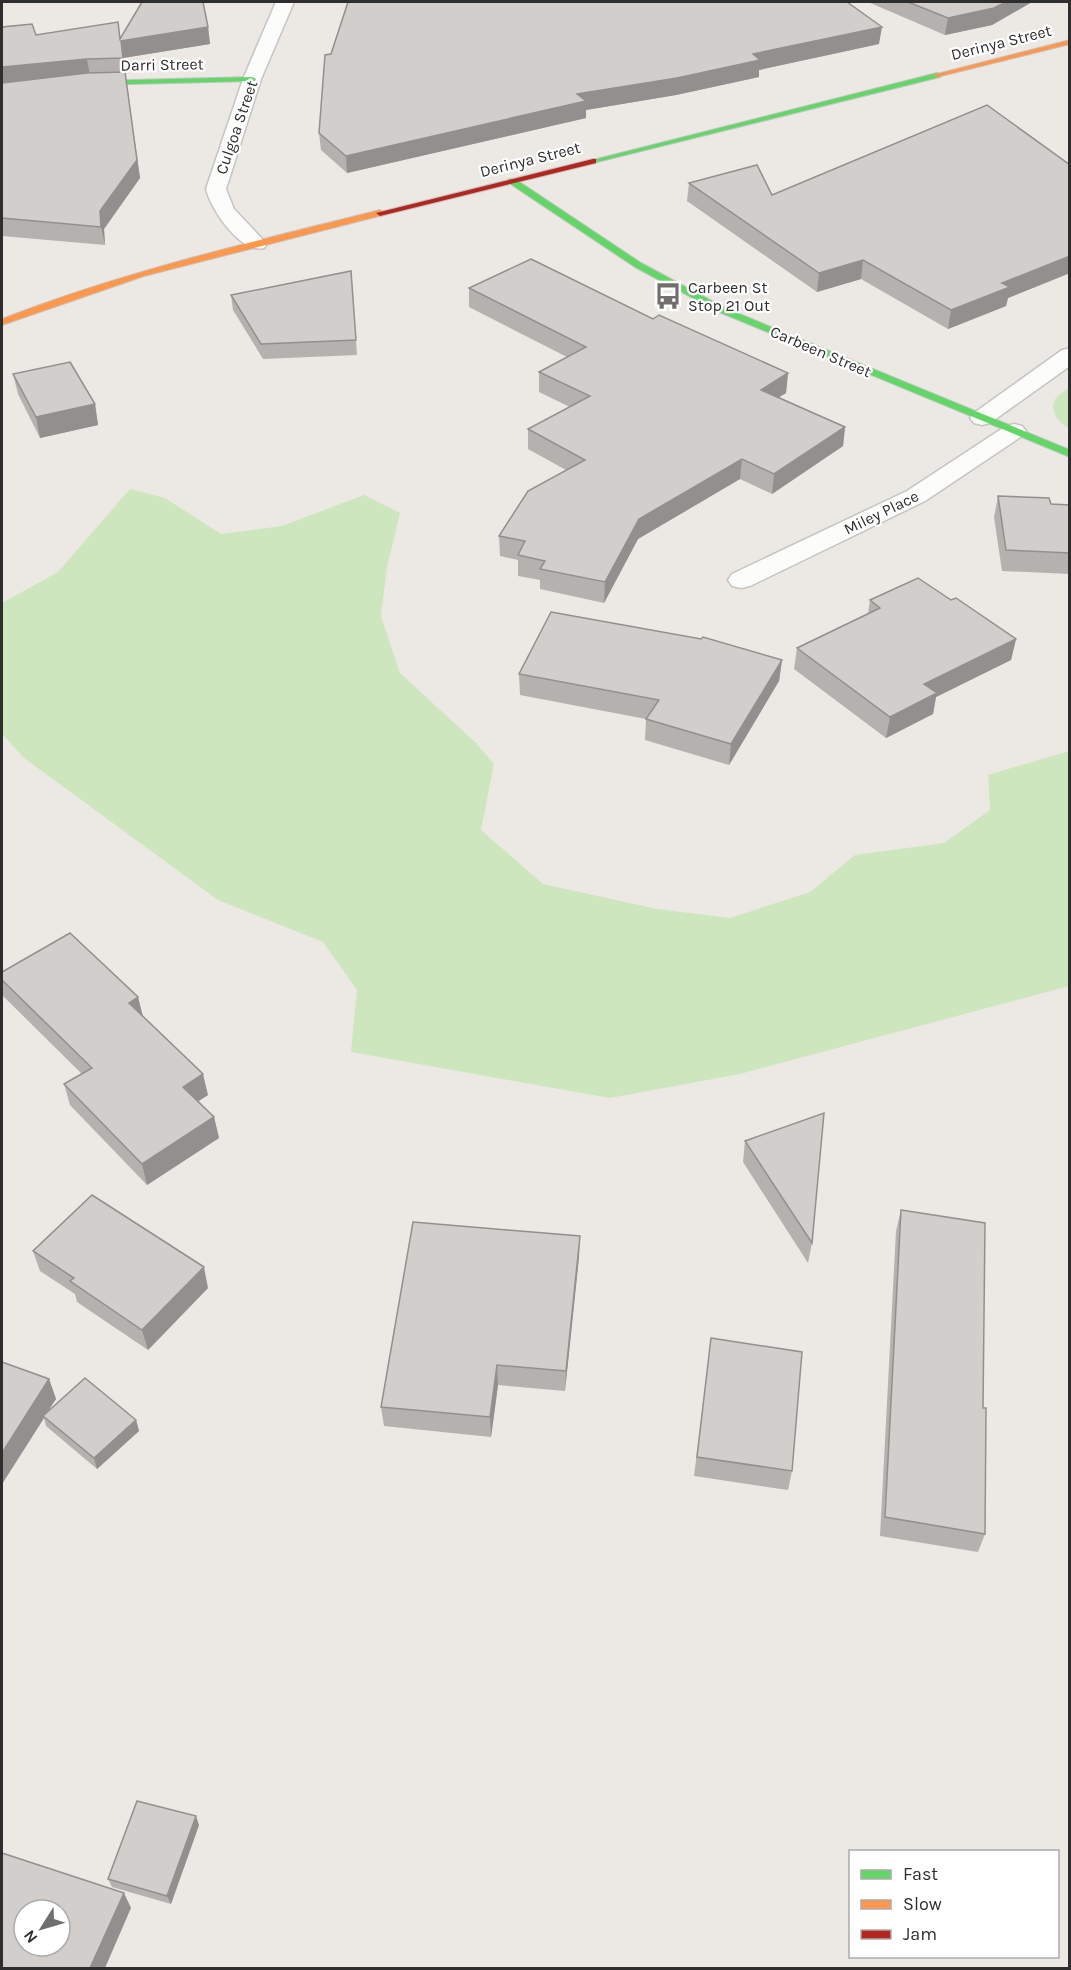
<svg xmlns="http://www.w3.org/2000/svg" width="1071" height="1970" font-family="Karla,sans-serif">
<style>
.green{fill:#cee6be}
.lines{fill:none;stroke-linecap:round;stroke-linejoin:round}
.street-casing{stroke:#c5c4c5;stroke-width:3}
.fast-casing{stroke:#c5c4c5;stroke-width:2}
.slow-casing{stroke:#c5c4c5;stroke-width:2}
.jam-casing{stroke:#c5c4c5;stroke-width:2}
.street{fill:#fcfcfb;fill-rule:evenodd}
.fast{fill:#63d668;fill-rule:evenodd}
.slow{fill:#ff974d;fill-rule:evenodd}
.jam{fill:#b3261e;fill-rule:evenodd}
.wall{fill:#b4b1af}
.shaded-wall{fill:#92908e}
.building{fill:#d1cecb;stroke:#92908e;stroke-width:1.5;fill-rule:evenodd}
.labels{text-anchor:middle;stroke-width:4.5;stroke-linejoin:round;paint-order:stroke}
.far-street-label{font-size:16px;fill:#2e2e2e;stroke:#fff}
.far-poi-label{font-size:16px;fill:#2e2e2e;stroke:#fff;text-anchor:start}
</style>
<rect width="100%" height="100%" fill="#ece8e4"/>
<g class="green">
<path d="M1069,388v40c-11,-5 -22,-20 -12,-31 3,-4 9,-7 12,-9z"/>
<polygon points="130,489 165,498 221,534 282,526 364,495 400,513 387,567 381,616 400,673 476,743 494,764 481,830 543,884 657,909 730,918 810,892 855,855 944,843 990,810 988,775 1069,751 1069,986 740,1074 610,1098 351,1052 357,990 323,942 218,900 24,758 2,734 2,603 58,572"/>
</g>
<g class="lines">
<defs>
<g id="street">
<path d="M276,2h18l-33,77 -35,110 8,20 33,35 -3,4c-23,6 -53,-38 -58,-59l37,-110z"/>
<polygon points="1070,348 1070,366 990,423 982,425 974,423 970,418 974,413 1062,350"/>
<polygon points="1014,424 1022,426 1026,431 1022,436 925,501 750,586 741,588 732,586 728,580 732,574 907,491 1006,426"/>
</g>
<g id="fast">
<polygon points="937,73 941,75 940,77 593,163 589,161"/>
<polygon points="252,77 256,79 255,81 90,85 2,95 2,91 90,81"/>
<polygon points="509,179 515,179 641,263 725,308 1070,450 1070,457 719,312 635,267 509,183"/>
</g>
<g id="slow">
<polygon points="1070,40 1070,44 937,77 933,75"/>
<path d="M380,210l4,3 -1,2 -239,61 -142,49v-6c123,-48 250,-77 378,-109z"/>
</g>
<polygon id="jam" points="593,159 596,159 596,163 380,216 376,213"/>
</defs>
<use href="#street" class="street-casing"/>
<use href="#fast" class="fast-casing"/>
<use href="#slow" class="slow-casing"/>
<use href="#jam" class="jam-casing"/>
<use href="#street" class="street"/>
<use href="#fast" class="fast"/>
<use href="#slow" class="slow"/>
<use href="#jam" class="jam"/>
</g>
<g class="wall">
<polygon points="868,2 1032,2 992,25 945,35"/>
<polygon points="2,27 36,35 121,38 208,27 210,44 123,58 140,178 104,229 105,245 2,236"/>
<polygon points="879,44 759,70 759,77 676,95 586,110 586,118 347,173 321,150 319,133"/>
<polygon points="1070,165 1070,273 1008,298 1006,306 948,329 861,279 817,292 687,201 689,183 772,195"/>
<polygon points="351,271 357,355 263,359 233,310 231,295"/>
<polygon points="469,288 653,319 788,373 786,393 779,397 845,427 843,446 772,494 740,479 638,539 604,603 540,589 540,580 518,576 518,560 500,556 499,536 566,470 528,449 528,429 570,407 539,392 539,372 567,357 469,307"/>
<polygon points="13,374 95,404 98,425 40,438 18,394"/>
<polygon points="998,496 1051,504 1070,505 1070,574 1002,571 994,517"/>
<polygon points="870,600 951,600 1016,639 1011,660 936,697 933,714 886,738 794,669 797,648 868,614"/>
<polygon points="782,660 779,681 729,765 645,740 646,719 520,695 519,674"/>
<polygon points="2,972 138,997 143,1016 208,1095 198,1101 214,1117 219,1138 147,1185 70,1105 64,1084 82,1074 3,996 2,991"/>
<polygon points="745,1141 812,1243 808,1263 743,1162"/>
<polygon points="901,1210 985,1534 978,1552 880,1536 896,1231"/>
<polygon points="33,1251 208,1288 148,1350 77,1302 75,1294 40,1271"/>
<polygon points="579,1257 565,1391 498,1385 491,1437 384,1426 381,1407"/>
<polygon points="711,1338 792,1471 788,1490 694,1476"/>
<polygon points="2,1362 49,1379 56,1399 48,1411 136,1420 139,1431 97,1469 46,1426 44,1418 2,1484"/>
<polygon points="199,1825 171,1904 112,1887 108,1879"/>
</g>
<g class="shaded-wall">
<polygon points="1006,2 1032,2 992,25 945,35 948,18"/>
<polygon points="118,22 121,41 208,27 210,44 123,58 126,75"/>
<polygon points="882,27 879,44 759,70 759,77 676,95 586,110 586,118 347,173 346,156 577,94 753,54"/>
<polygon points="87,59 90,76 2,85 2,67"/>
<polygon points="125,72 140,178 104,229 105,245 101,227 100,211"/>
<polygon points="1070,256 1070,273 1008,298 1006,306 948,329 951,310 1002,283"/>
<polygon points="863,260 861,279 817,292 819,273"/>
<polygon points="788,373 786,393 759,409 761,390"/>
<polygon points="95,404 98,425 40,438 36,417"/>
<polygon points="845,427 843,446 772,494 774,474"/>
<polygon points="742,459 740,479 638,539 604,603 605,582 639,519"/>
<polygon points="1016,639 1011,660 936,697 933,714 886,738 890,717 924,684"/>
<polygon points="782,660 779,681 729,765 731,744"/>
<polygon points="138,997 143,1018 129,1003"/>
<polygon points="203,1074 208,1095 188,1108 183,1087"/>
<polygon points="214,1117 219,1138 147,1185 142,1164"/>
<polygon points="580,1236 579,1257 565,1391 566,1371"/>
<polygon points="204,1267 208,1288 148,1350 142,1330"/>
<polygon points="497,1365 498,1385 491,1437 490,1417"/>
<polygon points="49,1379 56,1399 44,1417 43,1416 44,1418 2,1484 2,1453"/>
<polygon points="136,1420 139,1431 97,1469 94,1458"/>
<polygon points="196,1816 199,1825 171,1904 167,1896"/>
<polygon points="124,1893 131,1908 105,1968 90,1968"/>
</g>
<g class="building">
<polygon points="142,2 203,2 208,27 121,41 123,58 87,59 2,67 2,27 32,24 36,35 118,22 120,39"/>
<polygon points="348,2 847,2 882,27 753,54 760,60 677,78 577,94 586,101 346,156 319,133 325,55 331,54"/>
<polygon points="908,2 1006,2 994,8 948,18"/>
<polygon points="125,72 137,160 100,211 101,227 2,218 2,83 87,73"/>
<polygon points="987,105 1070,165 1070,256 1002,283 1010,287 951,310 863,260 819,273 689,183 757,165 772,195"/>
<polygon points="531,259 653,319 659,315 788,373 761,390 845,427 774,474 742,459 639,519 605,582 540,569 545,561 518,555 525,541 499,536 528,491 585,460 528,429 590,396 539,372 586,347 469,288"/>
<polygon points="351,271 356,340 261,344 231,295"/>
<polygon points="70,362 95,404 36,417 13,374"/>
<polygon points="998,496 1049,498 1051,504 1070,505 1070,553 1006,550"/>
<polygon points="918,578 951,600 956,598 1016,639 924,684 937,693 890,717 797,648 880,608 870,600"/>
<polygon points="551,612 701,639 703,637 782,660 731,744 646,719 659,700 519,674"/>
<polygon points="70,933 138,997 129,1003 203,1074 183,1087 214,1117 142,1164 64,1084 92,1068 2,980 2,972"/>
<polygon points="824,1113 812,1243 745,1141"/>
<polygon points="92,1195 204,1267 142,1330 70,1281 74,1278 33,1251"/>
<polygon points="901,1210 985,1223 983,1408 986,1408 985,1534 885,1517"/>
<polygon points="413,1222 580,1236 566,1371 497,1365 490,1417 381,1407"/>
<polygon points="711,1338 802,1352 792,1471 697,1457"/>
<polygon points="2,1362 49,1379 2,1453"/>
<polygon points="85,1378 136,1420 94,1458 43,1416"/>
<polygon points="137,1801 196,1816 167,1896 108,1879"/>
<path d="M2,1853l122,40 -34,75h-88zM24,1910h36v36h-36z"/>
</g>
<defs>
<symbol id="bus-bare" viewBox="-9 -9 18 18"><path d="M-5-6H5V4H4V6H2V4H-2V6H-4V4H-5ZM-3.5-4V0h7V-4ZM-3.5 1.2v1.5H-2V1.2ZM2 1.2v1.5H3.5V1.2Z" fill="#706f6e" stroke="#fff" stroke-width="2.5" paint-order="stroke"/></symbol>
</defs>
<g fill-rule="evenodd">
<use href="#bus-bare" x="649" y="277" width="38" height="38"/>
</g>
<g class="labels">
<g class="far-street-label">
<text transform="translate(1001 42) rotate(-14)" y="6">Derinya Street</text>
<text transform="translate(162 64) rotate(-1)" y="6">Darri Street</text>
<text transform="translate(236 127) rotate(-71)" y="6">Culgoa Street</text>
<text transform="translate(530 159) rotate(-14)" y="6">Derinya Street</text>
<text transform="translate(821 351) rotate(23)" y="6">Carbeen Street</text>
<text transform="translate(881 512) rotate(-26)" y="6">Miley Place</text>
</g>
<g class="far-poi-label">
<text x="688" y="293">Carbeen St<tspan x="688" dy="18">Stop 21 Out</tspan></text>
</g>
</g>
<rect width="1071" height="1970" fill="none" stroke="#2e2e2e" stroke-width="6"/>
<rect x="849" y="1850" width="210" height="108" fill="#ffffff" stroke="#ababab" stroke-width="1.5"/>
<rect x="861" y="1870" width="30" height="9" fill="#63d668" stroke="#ababab" stroke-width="1.5"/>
<text x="903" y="1880" font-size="18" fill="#2e2e2e">Fast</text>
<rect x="861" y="1900" width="30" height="9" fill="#ff974d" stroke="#ababab" stroke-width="1.5"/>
<text x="903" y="1910" font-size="18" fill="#2e2e2e">Slow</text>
<rect x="861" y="1930" width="30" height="9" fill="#b3261e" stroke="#ababab" stroke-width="1.5"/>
<text x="903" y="1940" font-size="18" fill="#2e2e2e">Jam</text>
<g transform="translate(42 1928) rotate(233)"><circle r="28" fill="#ffffff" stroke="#ababab" stroke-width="1.5"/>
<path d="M0-4.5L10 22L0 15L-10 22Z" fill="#706f6e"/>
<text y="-9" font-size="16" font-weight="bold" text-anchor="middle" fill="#2e2e2e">N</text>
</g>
</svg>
